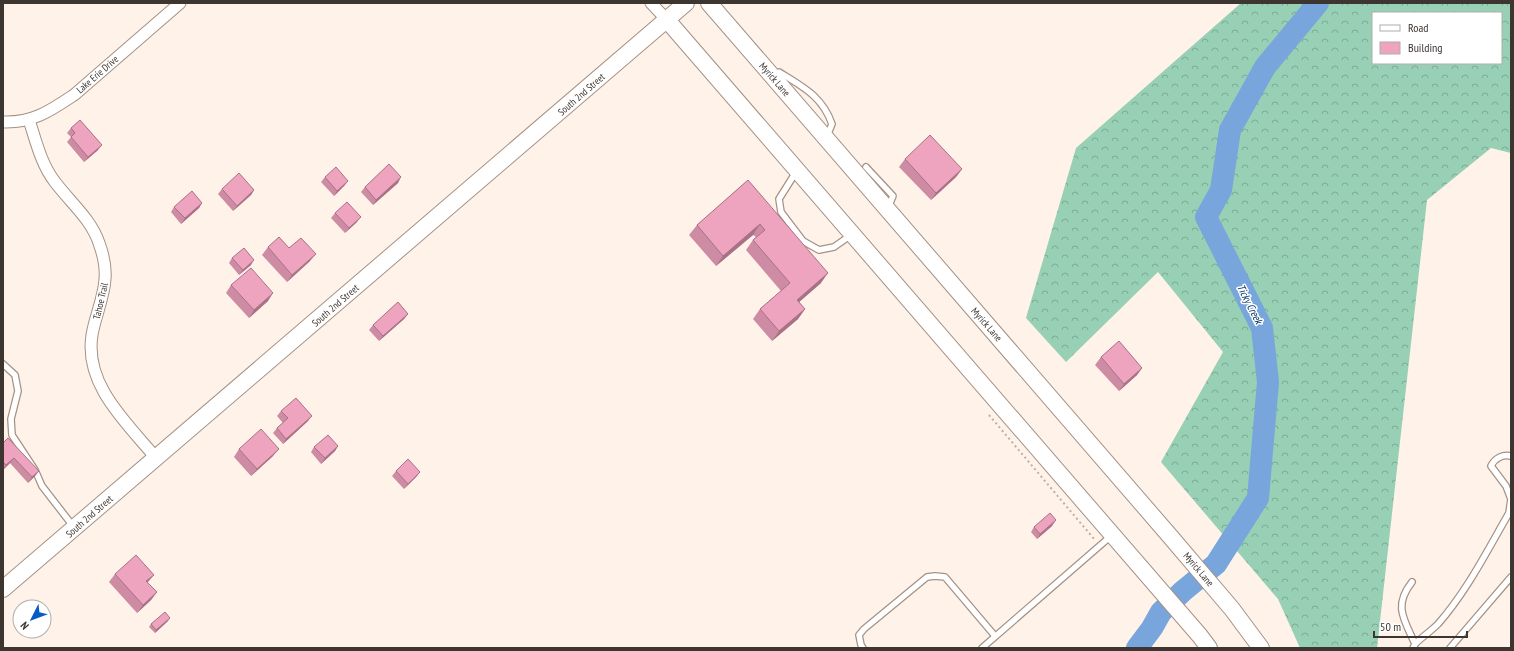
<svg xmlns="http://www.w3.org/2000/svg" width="1514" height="651" font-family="'PT Sans Narrow',sans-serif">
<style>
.forest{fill:url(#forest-crowns);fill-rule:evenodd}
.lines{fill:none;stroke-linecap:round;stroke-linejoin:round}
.river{stroke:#78a5dc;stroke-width:22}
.lane-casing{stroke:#a59285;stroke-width:8}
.street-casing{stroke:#a59285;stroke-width:13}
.secondary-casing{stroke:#a59285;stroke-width:18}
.path{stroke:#bab0a8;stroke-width:2;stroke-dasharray:2 3;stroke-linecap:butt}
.lane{stroke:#fff;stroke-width:5.5}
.street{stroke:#fff;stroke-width:11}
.secondary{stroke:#fff;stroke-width:16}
.wall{fill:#cd8ca4}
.shaded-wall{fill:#a77286}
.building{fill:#eea3bf;stroke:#a77286}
.labels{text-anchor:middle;stroke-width:3;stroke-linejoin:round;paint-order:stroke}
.street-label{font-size:10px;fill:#3d3530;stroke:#fff}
.water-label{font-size:11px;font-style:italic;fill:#023365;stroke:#fff}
</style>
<defs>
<pattern id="forest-crowns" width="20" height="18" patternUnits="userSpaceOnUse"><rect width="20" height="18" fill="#98d0b5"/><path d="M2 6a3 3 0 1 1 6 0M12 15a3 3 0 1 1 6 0" fill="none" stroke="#7daa94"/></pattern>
</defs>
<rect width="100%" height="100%" fill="#fef2e9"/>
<path class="forest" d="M1241,3h270v150l-20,-5 -64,52 -50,448h-77l-22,-49 -117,-137 62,-110 -65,-80 -92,90 -40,-44 50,-170zM1373,13h128v50h-128z"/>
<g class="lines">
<polyline class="river" points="1137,648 1152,628 1161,612 1183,591 1216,564 1258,498 1268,382 1262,328 1206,217 1221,190 1230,130 1265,67 1318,3"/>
<defs>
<g id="lane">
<path d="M773,74l6,-2c24,15 43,24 53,52l-5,12"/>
<polyline points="866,167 893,196 890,203 886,207"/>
<polyline points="796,172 779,199 781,212 803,241 819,250 834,247 851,235"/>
<polyline points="3,364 15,375 18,391 11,419 12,435 35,470 42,486 73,526"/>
<path d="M1412,582c-19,24 -8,37 3,62"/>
<polyline points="863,648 861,645 859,635 864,629 927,577 935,576 945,577 995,636"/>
<polyline points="982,648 1111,536"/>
<path d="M1413,648l2,-4c7,-7 16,-13 23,-20 29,-33 49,-73 71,-111l2,-14 -5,-13 -15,-20c4,-8 12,-12 20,-10"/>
<polyline points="1450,648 1511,577"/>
</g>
<g id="street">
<polyline points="651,3 667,20"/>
<path d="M29,120c7,21 12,44 26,62 15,20 36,37 44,61 4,11 7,25 6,36 -1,19 -10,37 -13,56 -8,50 35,88 64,123"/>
<path d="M3,122c30,1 47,-11 71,-27l106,-92"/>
</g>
<g id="secondary">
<polyline points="709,3 1169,535 1232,609 1261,648"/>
<polyline points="667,20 1200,636 1209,648"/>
<polyline points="3,589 686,3"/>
</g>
</defs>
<use href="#lane" class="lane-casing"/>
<use href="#street" class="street-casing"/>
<use href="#secondary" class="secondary-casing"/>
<polyline class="path" points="989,415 1095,540"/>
<use href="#lane" class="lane"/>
<use href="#street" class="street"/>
<use href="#secondary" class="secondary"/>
</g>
<g class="wall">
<polygon points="71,128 98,150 84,162 67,142 71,137 67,133"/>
<polygon points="905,159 962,169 956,177 931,200 899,167"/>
<polygon points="325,177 348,181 344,186 334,196 321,182"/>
<polygon points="748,180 821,283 799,302 805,309 798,319 772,341 753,319 760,309 781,291 746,250 753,240 756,237 753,235 716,266 689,235 697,225"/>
<polygon points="398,183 373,205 361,192 365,187"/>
<polygon points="222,189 254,190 251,195 233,211 218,194"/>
<polygon points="202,203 199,208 181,224 171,212 174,207"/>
<polygon points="335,213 357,222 345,233 331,218"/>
<polygon points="268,247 289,248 310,261 287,282 262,255"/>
<polygon points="232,258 251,265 239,275 229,263"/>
<polygon points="231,285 268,301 249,318 226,293"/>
<polygon points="408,314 404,319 379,341 369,330 373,325"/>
<polygon points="1101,357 1142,368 1137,375 1119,391 1095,365"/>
<polygon points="281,411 308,421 283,444 273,433 277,428 283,423 277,416"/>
<polygon points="3,443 39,471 35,476 28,483 10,463 3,470"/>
<polygon points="338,446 335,451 321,464 311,452 314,447"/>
<polygon points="239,449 273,456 251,476 234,457"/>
<polygon points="396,471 420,472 416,477 404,489 392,476"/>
<polygon points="1052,526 1037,539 1031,532 1034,527"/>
<polygon points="115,574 148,583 157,592 151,600 137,613 109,582"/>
<polygon points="168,621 155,633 149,627 151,624"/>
</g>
<g class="shaded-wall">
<polygon points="102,145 98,150 84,162 88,157"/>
<polygon points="962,169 956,177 931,200 936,193"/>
<polygon points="401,177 398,183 373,205 376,200"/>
<polygon points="348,181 344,186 334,196 337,191"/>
<polygon points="254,190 251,195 233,211 237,206"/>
<polygon points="202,203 199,208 181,224 185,218"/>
<polygon points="361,217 357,222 345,233 349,228"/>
<polygon points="760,224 753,235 716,266 723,256"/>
<polygon points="316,254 310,261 287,282 292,275"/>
<polygon points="254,260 251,265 239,275 243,270"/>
<polygon points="828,273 821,283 790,310 797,300"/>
<polygon points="273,293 268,301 249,318 254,310"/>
<polygon points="805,309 798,319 772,341 779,331"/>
<polygon points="408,314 404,319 379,341 383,336"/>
<polygon points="1142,368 1137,375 1119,391 1124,384"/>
<polygon points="312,416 308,421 283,444 286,439"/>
<polygon points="338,446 335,451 321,464 325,458"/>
<polygon points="279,449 273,456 251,476 257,469"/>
<polygon points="14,458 10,463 3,470 6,465"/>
<polygon points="39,471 35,476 28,483 32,477"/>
<polygon points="420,472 416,477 404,489 408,484"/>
<polygon points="1056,520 1052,526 1037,539 1040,534"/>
<polygon points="154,575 148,582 141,589 146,581"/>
<polygon points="157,592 151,600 137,613 143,605"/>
<polygon points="170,618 168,621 155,633 156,630"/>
</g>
<g class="building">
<polygon points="80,120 102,145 88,157 71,137 75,133 71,128"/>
<polygon points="930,135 962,169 936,193 905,159"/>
<polygon points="389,164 401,177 376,200 365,187"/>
<polygon points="336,167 348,181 337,191 325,177"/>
<polygon points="239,173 254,190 237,206 222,189"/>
<polygon points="748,180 828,273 797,300 805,309 779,331 760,309 790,283 753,240 765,230 760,224 723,256 697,225"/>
<polygon points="192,191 202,203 185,218 174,207"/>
<polygon points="347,202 361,217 349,228 335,213"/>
<polygon points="279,237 289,248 301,238 316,254 292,275 268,247"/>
<polygon points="244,248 254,260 243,270 232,258"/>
<polygon points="251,268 273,293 254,310 231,285"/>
<polygon points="398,302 408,314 383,336 373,325"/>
<polygon points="1119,341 1142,368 1124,384 1101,357"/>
<polygon points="296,398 312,416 286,439 277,428 288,418 281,411"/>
<polygon points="261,429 279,449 257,469 239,449"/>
<polygon points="328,435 338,446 325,458 314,447"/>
<polygon points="8,438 39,471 32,477 14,458 6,465 3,462 3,443"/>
<polygon points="408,459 420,472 408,484 396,471"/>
<polygon points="1050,513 1056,520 1040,534 1034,527"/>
<polygon points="136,555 154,575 146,581 157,592 143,605 115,574"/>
<polygon points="165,612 170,618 156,630 151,624"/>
</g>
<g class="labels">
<g class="street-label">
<text transform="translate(97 74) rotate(-41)" y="4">Lake Erie Drive</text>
<text transform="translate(775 79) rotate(49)" y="4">Myrick Lane</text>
<text transform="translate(581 94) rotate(-41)" y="4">South 2nd Street</text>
<text transform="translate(100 301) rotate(-77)" y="4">Tahoe Trail</text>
<text transform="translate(335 305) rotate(-41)" y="4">South 2nd Street</text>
<text transform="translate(987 324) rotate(49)" y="4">Myrick Lane</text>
<text transform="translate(89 516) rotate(-41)" y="4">South 2nd Street</text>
<text transform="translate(1199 569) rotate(50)" y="4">Myrick Lane</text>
</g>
<g class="water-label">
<text transform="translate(1250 304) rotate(63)" y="4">Ticky Creek</text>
</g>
</g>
<rect width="1514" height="651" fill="none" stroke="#3d3530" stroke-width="8"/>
<rect x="1372" y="12" width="130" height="52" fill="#ffffff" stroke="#b1aeac"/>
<rect x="1380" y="25" width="20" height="6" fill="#ffffff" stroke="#b1aeac"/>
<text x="1408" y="32" font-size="12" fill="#3d3530">Road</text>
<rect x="1380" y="42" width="20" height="12" fill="#eea3bf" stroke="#b1aeac"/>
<text x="1408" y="52" font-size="12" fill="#3d3530">Building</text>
<g transform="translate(32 619) rotate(228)"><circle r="19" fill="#ffffff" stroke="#b1aeac"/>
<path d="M0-3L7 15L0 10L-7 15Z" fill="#055cc6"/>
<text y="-6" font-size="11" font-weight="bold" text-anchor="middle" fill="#3d3530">N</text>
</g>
<path d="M1374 631v6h93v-6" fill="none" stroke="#3d3530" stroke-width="2"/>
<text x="1380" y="631" font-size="12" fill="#3d3530" stroke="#ffffff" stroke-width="3" paint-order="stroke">50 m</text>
</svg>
